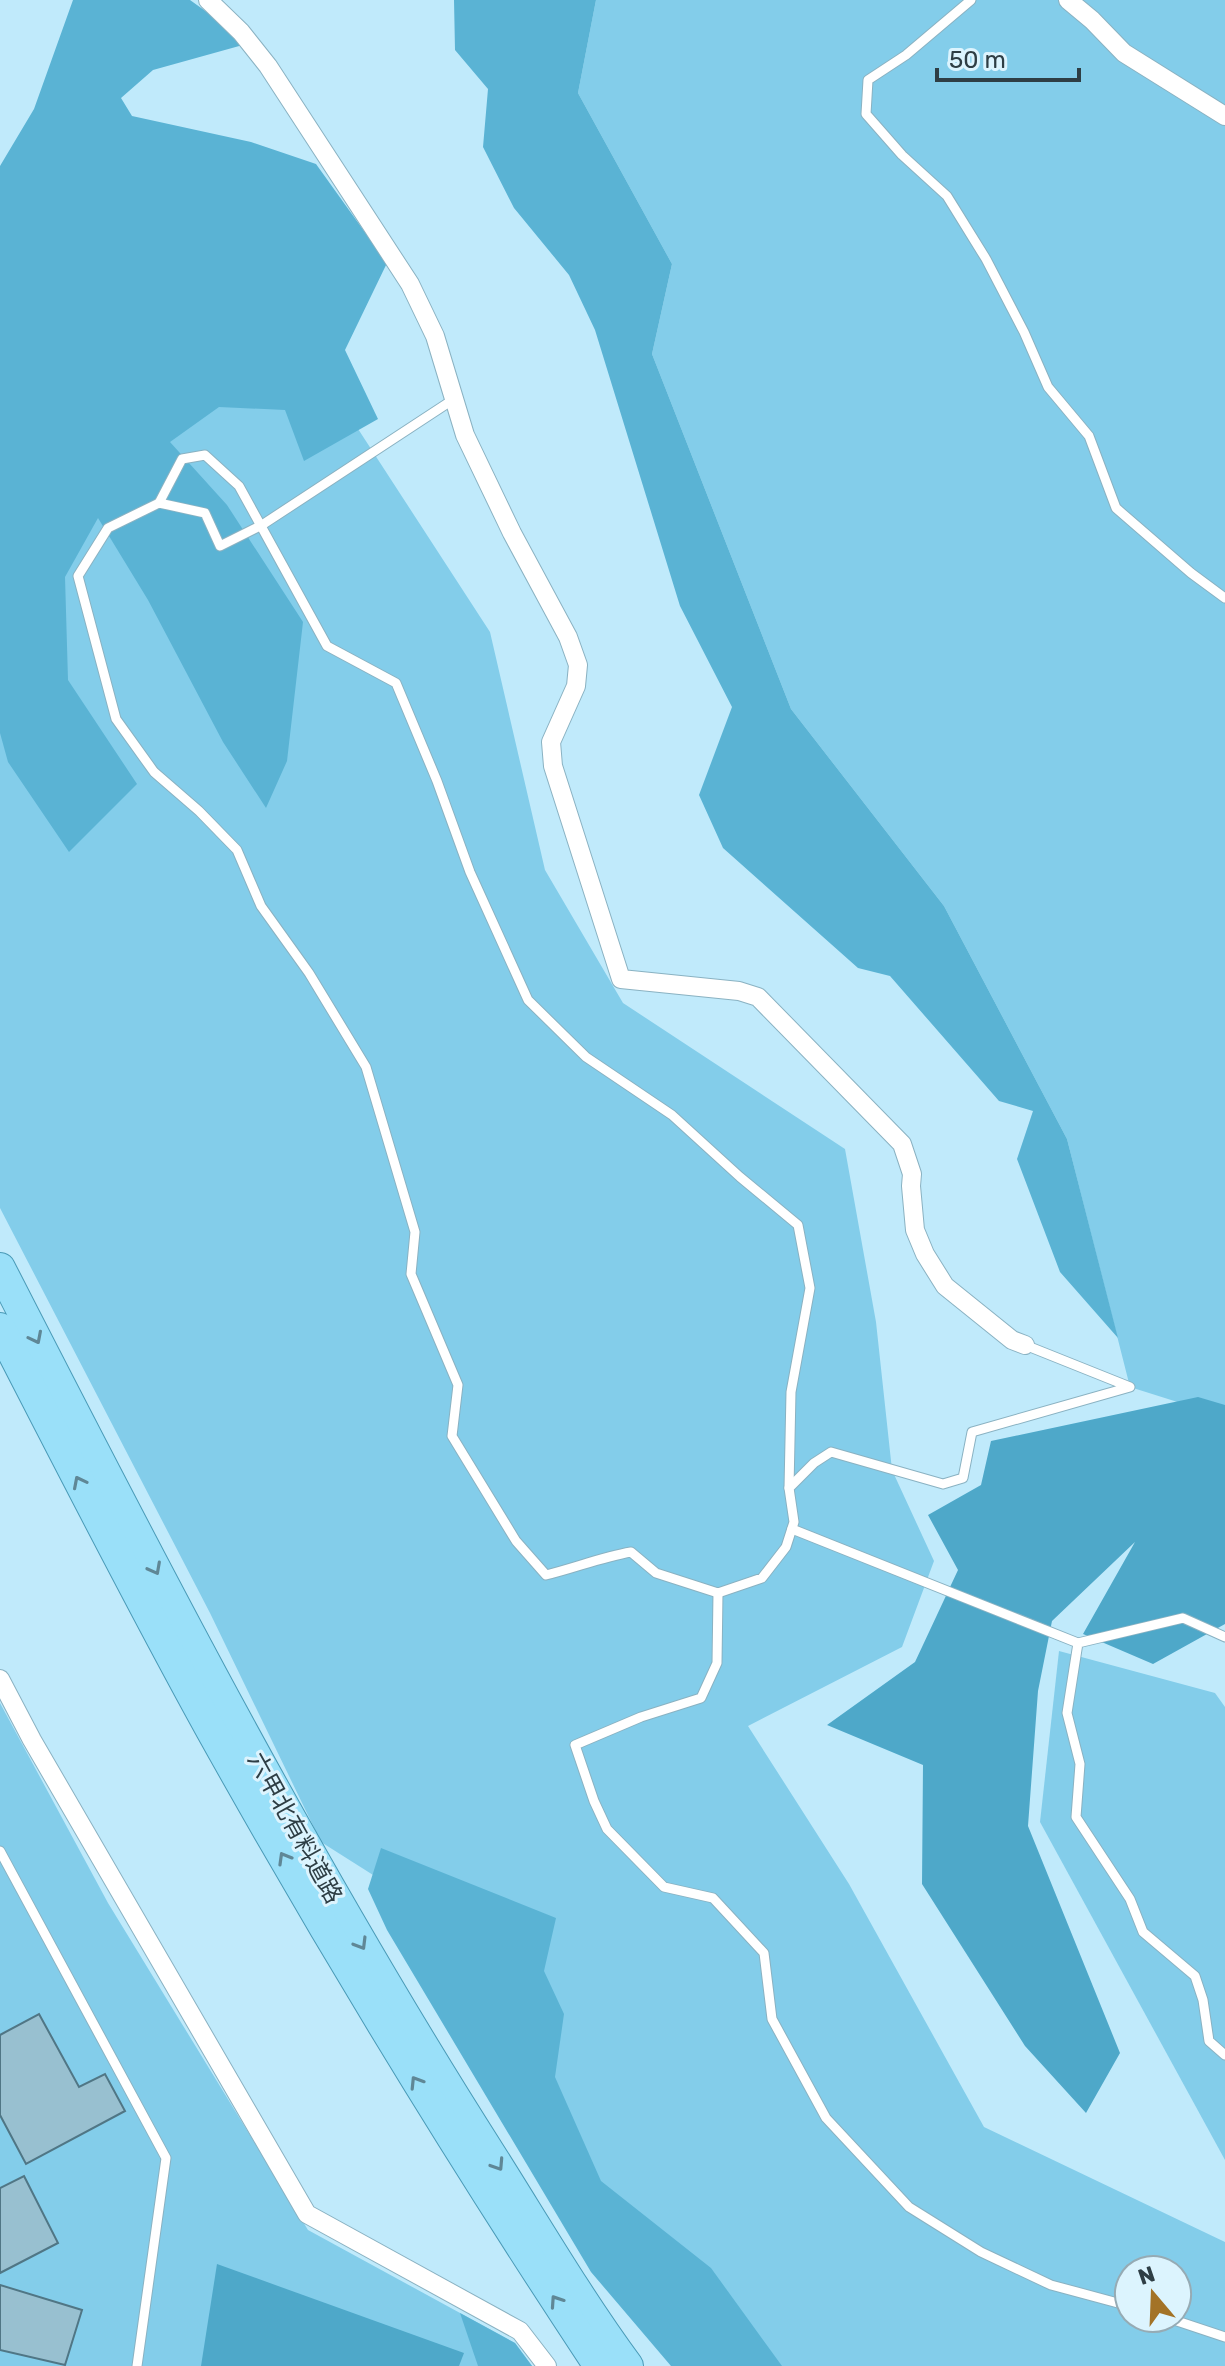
<svg xmlns="http://www.w3.org/2000/svg" width="1225" height="2366" font-family="Rubik,'Noto Sans JP',sans-serif">
<style>
.green{fill:#83cdea;fill-rule:evenodd}
.forest{fill:#5ab3d4}
.water{fill:#4ea8c9}
.building{fill:#98c0d0;stroke:#507685;stroke-width:2}
.lines{fill:none;stroke-linecap:round;stroke-linejoin:round}
.service-casing{stroke:#8ab2c2;stroke-width:11}
.minor-casing{stroke:#8ab2c2;stroke-width:20}
.primary-casing{stroke:#499ab7;stroke-width:32}
.service{stroke:#fff;stroke-width:9}
.minor{stroke:#fff;stroke-width:18}
.primary{stroke:#9ae0f9;stroke-width:30}
.oneway{stroke:#5f8796}
.labels{text-anchor:middle;stroke-width:6;stroke-linejoin:round;paint-order:stroke}
.street-label{font-size:24px;fill:#2e3e45;stroke:#dcf4fe}
</style>
<rect width="100%" height="100%" fill="#c0eafb"/>
<g class="green">
<polygon points="596,0 1225,0 1225,1417 1130,1387 1067,1139 944,906 791,709 652,354 672,264 578,93"/>
<path d="M214,377l122,18 154,237 55,238 78,133 222,146 31,173 16,148 42,91 -32,86 -154,79 101,158 135,243 241,115v124h-520l-264,-448 -120,-76 -111,-229 -210,-405v-584l63,-136zM1129,2270h48v48h-48z"/>
<polygon points="1059,1651 1215,1693 1225,1707 1225,2160 1040,1822"/>
<polygon points="0,1703 108,1903 308,2230 515,2343 532,2366 0,2366"/>
</g>
<g class="forest">
<polygon points="73,0 190,0 250,43 153,70 121,98 132,116 251,142 316,164 387,263 345,350 378,419 304,461 285,410 219,407 170,442 227,505 303,622 287,761 266,808 223,742 148,600 98,518 65,577 68,680 137,784 69,852 8,762 0,733 0,166 34,109"/>
<polygon points="454,0 596,0 578,93 672,264 652,354 791,709 944,906 1067,1139 1118,1338 1060,1272 1017,1159 1033,1111 999,1101 890,976 858,968 723,848 699,795 732,707 680,606 595,330 569,275 514,208 483,147 488,89 455,50"/>
<polygon points="381,1848 556,1918 544,1971 564,2014 555,2077 601,2181 711,2268 782,2366 671,2366 591,2272 387,1930 368,1889"/>
<polygon points="460,2313 515,2343 532,2366 478,2366"/>
</g>
<g class="water">
<polygon points="1198,1397 1225,1405 1225,1624 1153,1664 1083,1634 1135,1542 1052,1621 1038,1691 1028,1826 1120,2053 1086,2113 1025,2046 922,1884 923,1765 827,1725 915,1662 958,1570 928,1515 981,1485 991,1441"/>
<polygon points="217,2264 464,2353 459,2366 201,2366"/>
</g>
<g class="building">
<polygon points="39,2014 79,2087 105,2074 125,2111 26,2164 0,2115 0,2035"/>
<polygon points="24,2176 58,2243 0,2273 0,2188"/>
<polygon points="0,2285 82,2310 65,2365 0,2350"/>
</g>
<g class="lines">
<defs>
<g id="service">
<polyline points="971,0 906,55 868,80 866,114 902,155 947,196 986,259 1024,332 1048,387 1089,436 1116,508 1191,573 1225,598"/>
<path d="M454,399l-192,126 -42,21 -15,-33 -46,-10 -51,25 -30,48 38,143 38,53 45,39 38,39 24,56 48,67 57,94 49,165 -4,42 47,111 -6,51 64,105 30,34c29,-7 56,-18 85,-23l25,21 62,20 44,-15 24,-31 8,-25 -5,-34 25,-25 17,-11 112,32 20,-6 9,-46 158,-45 -105,-42"/>
<polyline points="159,503 182,459 205,455 239,486 327,646 396,683 437,781 470,872 528,1000 586,1057 672,1115 740,1177 798,1225 810,1288 791,1392 789,1488"/>
<polyline points="792,1529 1078,1643"/>
<polyline points="718,1593 717,1663 701,1698 641,1717 575,1745 594,1801 607,1829 664,1887 713,1898 764,1953 772,2019 826,2118 909,2207 981,2252 1051,2285 1129,2306"/>
<polyline points="1225,1637 1183,1618 1078,1643 1067,1713 1080,1764 1076,1817 1130,1899 1143,1932 1195,1976 1203,2000 1209,2041 1225,2055"/>
<polyline points="0,1851 166,2158 137,2366"/>
<polyline points="1168,2318 1225,2337"/>
</g>
<g id="minor">
<polyline points="208,0 241,32 268,66 410,284 435,336 465,435 512,533 568,637 578,665 576,686 551,742 553,766 621,979 739,991 758,997 902,1144 912,1174 911,1186 915,1230 925,1254 945,1286 1012,1340 1025,1345"/>
<polyline points="1068,0 1092,20 1124,53 1225,116"/>
<polyline points="0,1679 32,1740 307,2214 520,2331 547,2366"/>
</g>
<g id="primary">
<path d="M0,1268c154,301 308,600 490,885 45,71 88,145 138,213"/>
<path d="M0,1328c69,134 138,270 211,402 121,217 251,429 388,636"/>
</g>
</defs>
<use href="#service" class="service-casing"/>
<use href="#minor" class="minor-casing"/>
<use href="#primary" class="primary-casing"/>
<use href="#service" class="service"/>
<use href="#minor" class="minor"/>
<use href="#primary" class="primary"/>
</g>
<defs><path id="oneway-chevron" d="M-2-3.5L2.5 0L-2 3.5" fill="none" stroke-width="1.6" stroke-linecap="round" stroke-linejoin="round" transform="scale(2)"/></defs>
<g class="oneway">
<use href="#oneway-chevron" transform="translate(36 1338) rotate(63)"/>
<use href="#oneway-chevron" transform="translate(79 1482) rotate(-117)"/>
<use href="#oneway-chevron" transform="translate(155 1569) rotate(62)"/>
<use href="#oneway-chevron" transform="translate(284 1858) rotate(-120)"/>
<use href="#oneway-chevron" transform="translate(361 1944) rotate(59)"/>
<use href="#oneway-chevron" transform="translate(416 2082) rotate(-122)"/>
<use href="#oneway-chevron" transform="translate(498 2165) rotate(57)"/>
<use href="#oneway-chevron" transform="translate(556 2301) rotate(-124)"/>
</g>
<g class="labels">
<g class="street-label">
<text transform="translate(295 1828) rotate(61)" y="8">六甲北有料道路</text>
</g>
</g>
<g transform="translate(1153 2294) rotate(341)"><circle r="38" fill="#dcf4fe" stroke="#96abb4" stroke-width="2"/>
<path d="M0-6L14 30L0 20L-14 30Z" fill="#a37327"/>
<text y="-12" font-size="22" font-weight="bold" text-anchor="middle" fill="#2e3e45">N</text>
</g>
<path d="M937 68v12h142v-12" fill="none" stroke="#2e3e45" stroke-width="4"/>
<text x="949" y="68" font-size="24" fill="#2e3e45" stroke="#dcf4fe" stroke-width="6" paint-order="stroke">50 m</text>
</svg>
